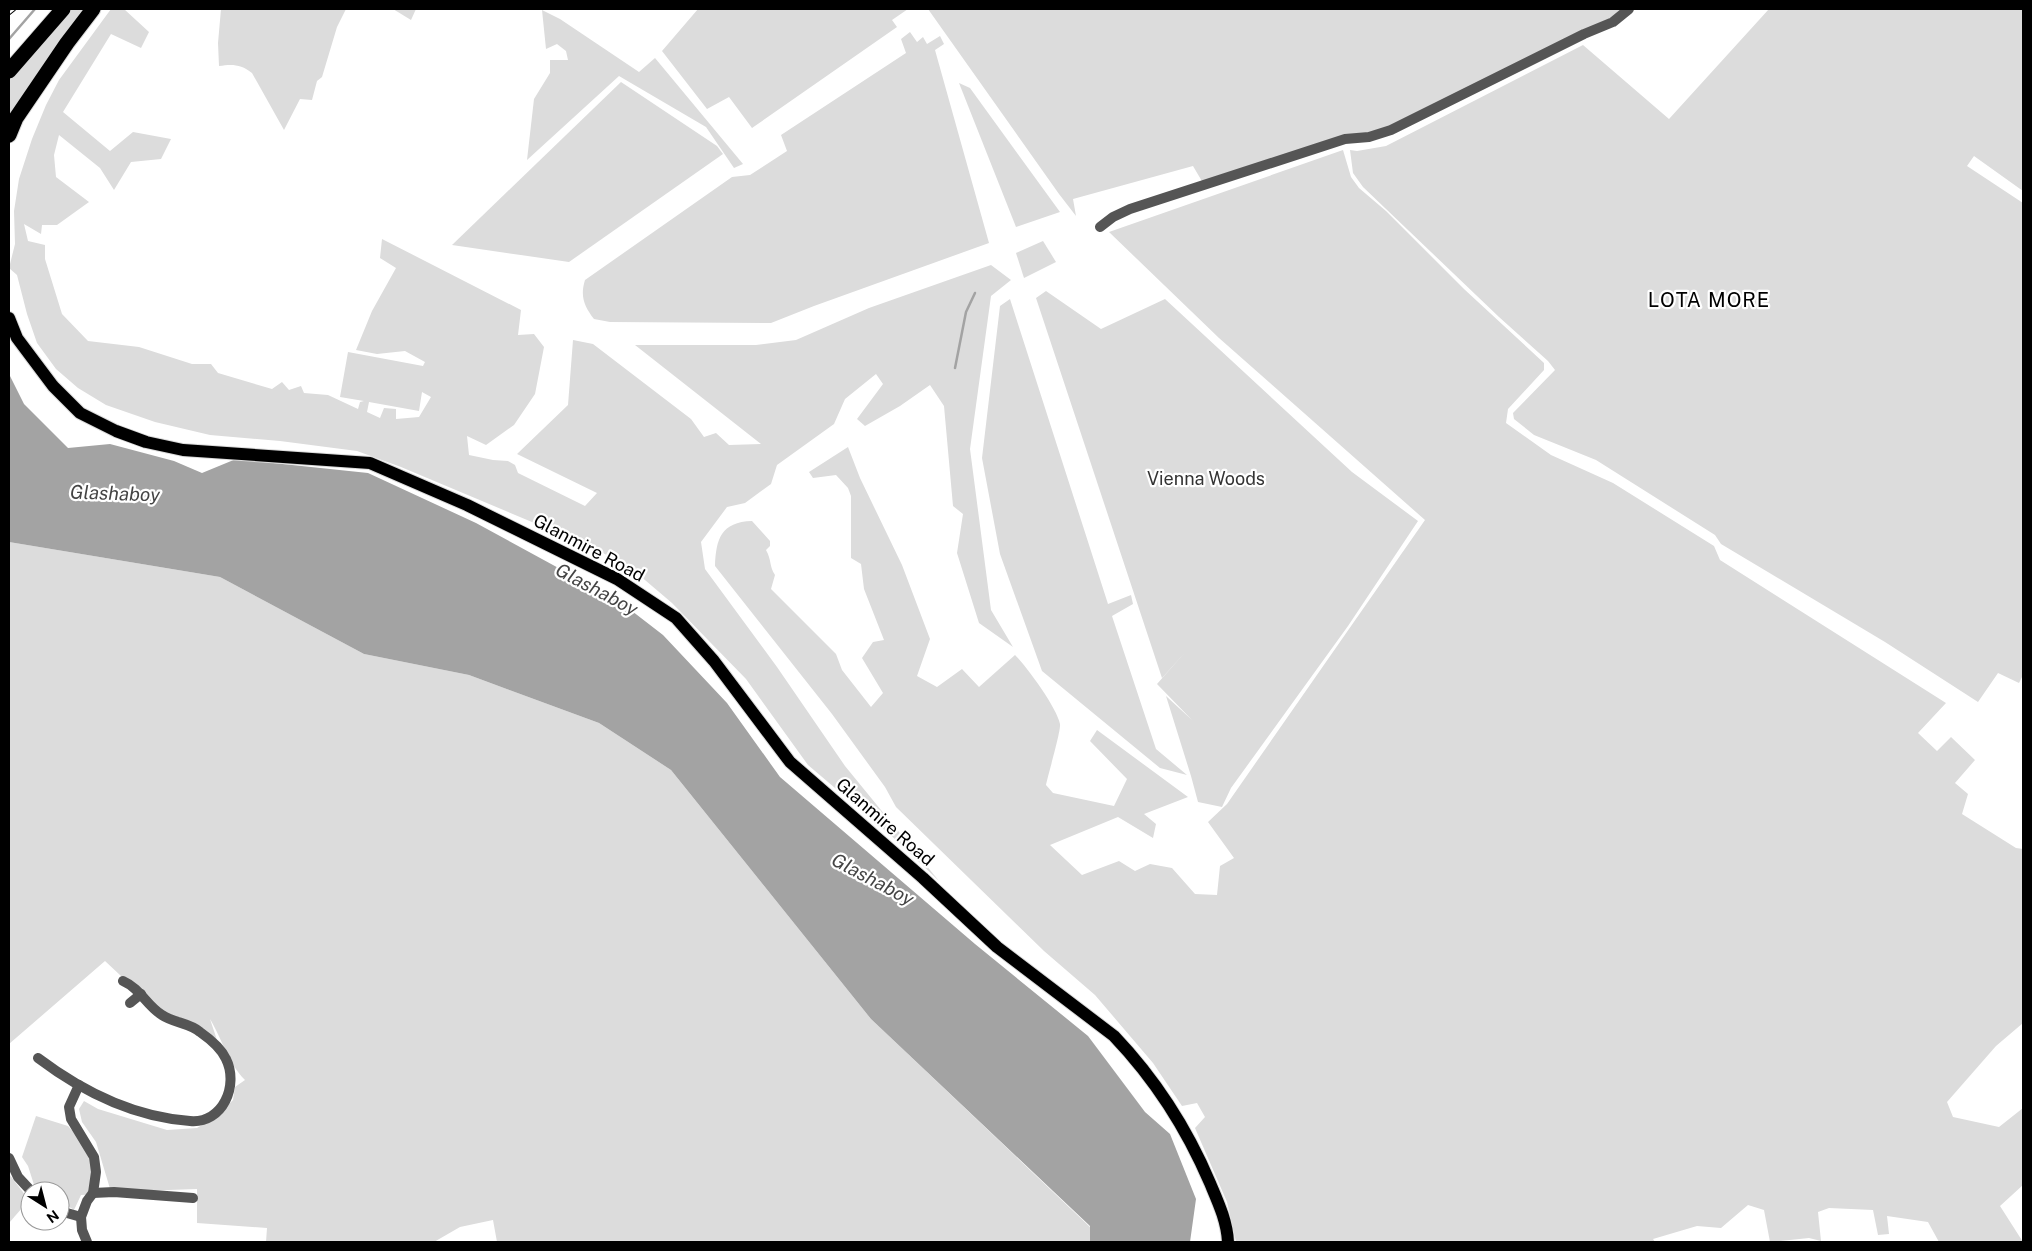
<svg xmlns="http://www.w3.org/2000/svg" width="2032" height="1251" font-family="'Public Sans',sans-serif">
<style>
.green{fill:#dcdcdc;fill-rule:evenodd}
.water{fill:#a3a3a3}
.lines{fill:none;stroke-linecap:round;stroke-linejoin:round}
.stream{stroke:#a3a3a3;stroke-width:2.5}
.major-casing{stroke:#dbdbdb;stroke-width:14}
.highway-casing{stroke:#dbdbdb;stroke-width:17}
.minor{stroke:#555;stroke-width:10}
.major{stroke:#000;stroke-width:12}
.highway{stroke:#000;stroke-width:15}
.rail-casing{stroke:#000;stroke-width:4.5}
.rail{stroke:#fff;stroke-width:2.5;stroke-dasharray:8;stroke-linecap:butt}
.labels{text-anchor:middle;stroke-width:4.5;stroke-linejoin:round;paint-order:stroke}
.park-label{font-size:18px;fill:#333;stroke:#fff}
.street-label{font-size:18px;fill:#000;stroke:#fff}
.water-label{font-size:19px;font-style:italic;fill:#444;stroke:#fff}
.quarter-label{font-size:20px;letter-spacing:1px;fill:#000;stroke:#fff}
</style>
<rect width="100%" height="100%" fill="#fff"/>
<g class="green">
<polygon points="70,9 85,9 9,119 9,80"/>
<path d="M111,9h13l25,23 -8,16 -30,-14 -48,78 47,39 23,-19 38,7 -10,20 -30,3 -17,28 -14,-22 -41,-33 -5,20 2,22 33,25 -32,23h-15l-1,9 -17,-10 4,17 17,4v14l17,55 26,27 51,6 53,17h19l7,9 54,16 10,-7 7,8 12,-4 3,7 24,2 30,14 2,-7 4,-1 -24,-4 8,-45 75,14 2,-4 -20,-11 -28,3 -21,-4 16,-39 24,-43 -16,-10 2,-19 139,71 -3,25 16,-1 10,13 -9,47 -21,31 -28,20 -19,-9 2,19 24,5 15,1 7,4 3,8 67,33 12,-13 -80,-39 51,-49 5,-65 20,4 98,75 13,18 12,-4 13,12 32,-1 -126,-99h121l40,-5 73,-32 122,-43 20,15 -20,16 -21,153 21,161 22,37 -34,-24 -22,-70 6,-39 -10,-8 -9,-100 -14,-21 -30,21 -35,20 -8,-7 26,-35 -7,-10 -31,25 -11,25 -57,41 -6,19 -26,19 -18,4 -26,35 4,27 72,98 68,99 94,115 -44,-42 -87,-74 -62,-86 -74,-76 -40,-34 -38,-21 -193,-81 -44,-16 -77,-10 -70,-6 -55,-13 -49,-17 -28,-17 -22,-19 -19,-26 -10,-29 -10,-39 -8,-7 6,-24 -1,-33 5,-32 13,-40 14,-34 13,-25zM422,392l9,5 -12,20 -23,2v-10l-12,-1 -4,10 -13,-6 2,-10 50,9z"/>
<path d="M221,9h125l-9,18 -15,50 -5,4 -5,19 -12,-1 -16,31 -32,-57c-11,-9 -20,-9 -33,-7l-1,-23z"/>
<polygon points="393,9 416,9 411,20"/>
<polygon points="698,9 908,9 892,20 897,27 752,128 729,97 707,109 662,51"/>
<polygon points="928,9 1626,9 1618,18 1371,138 1344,138 1203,183 1193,166 1073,199 1076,216 1059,194"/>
<polygon points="1769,9 2023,9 2023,191 1974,156 1967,166 2023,203 2023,675 2019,683 1998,673 1978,702 1885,642 1721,544 1715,535 1596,460 1534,435 1514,419 1513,413 1555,370 1548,361 1499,317 1363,187 1353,173 1350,150 1357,151 1386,146 1583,45 1669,119"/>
<polygon points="542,10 560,19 639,72 655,58 743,164 734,168 706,127 619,76 527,160 534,99 550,73 550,60 568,60 566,51 557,44 546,49"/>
<path d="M910,32l7,10 6,-5 4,7 13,-8 4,8 -9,6 54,193 -175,63 -43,17 -161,-1 -16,-3c-10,-13 -14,-23 -9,-39l147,-103 18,-2 37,-24 -6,-16 125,-82 -5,-14z"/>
<polygon points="621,82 717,146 723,154 569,262 452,245"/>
<polygon points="959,83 970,88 1060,212 1016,227"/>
<path d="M1343,150l8,27 8,11 27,23 78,78 80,74v7l-36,39 -2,14 45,32 62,28 101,63 6,14 226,143 -28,30 19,18 14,-14 24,23 -20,23 13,11 -6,20 54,34 7,1v174l-27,23 -49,56 6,15 46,10 24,-19v77l-23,21 23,36h-84l-11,-20 -41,-6 2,18 -11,1 -5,-25 -44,-2 -11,4 3,29 -12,-3 -39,4 -6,-32 -16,-5 -27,23 -24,-2 -44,13 2,3h-419l-9,-40 -32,-74 10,-11 -8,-14 -15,3 -29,-43 -58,-68 -51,-44 -148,-144 -11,-20 -53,-73 -117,-148c1,-27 6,-44 37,-45l18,20v5l-4,4c6,11 3,16 9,25l-4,14 65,65 6,16 29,37 12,-14 -21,-35 11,-16 11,-2 -20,-51 -3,-25 -10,-6v-62l-3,-8 -12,-13 -23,3 -4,-6 39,-25 12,31 42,87 28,74 -13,37 20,11 25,-18 17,18 36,-32c12,12 42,53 45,69 1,7 -12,51 -14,61l7,8 61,13 13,-27 -37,-38 7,-11 91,67 -44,17 12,10 -3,14 -35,-21 -68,28 32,30 37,-14 16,10 15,-7 22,4 23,26 22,1 3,-29 14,-8 -26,-36 19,-18 198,-284 -206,-182 -110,-106z"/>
<polygon points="1043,241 1056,262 1024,278 1016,253"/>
<polygon points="1046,291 1101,329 1165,299 1352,472 1418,521 1348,626 1231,788 1222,807 1198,802 1191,776 1166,696 1192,720 1157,684 1188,649 1162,678 1036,298"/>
<polygon points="1010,299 1108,604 1131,595 1133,604 1112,616 1156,749 1187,775 1160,768 1042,671 1000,554 982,458 1000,306"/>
<path d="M9,542l211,35 144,77 105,21 130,48 72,47 200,249 219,208v15h-593l-4,-22 -33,7 -26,15h-168l1,-14 -70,-5v-34l-86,3 -15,-50 -14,-20 -3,-13 5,-8 14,8 69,21 30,-2 21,-13 15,-15 2,-13 10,-7c-17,-17 -23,-41 -35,-61l9,27 -52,-27 -62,-58 -96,83z"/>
<polygon points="36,1116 68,1126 77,1136 88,1150 100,1194 81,1195 74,1210 60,1201 60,1191 44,1191 39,1188 36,1191 28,1166 22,1157"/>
<polygon points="9,1174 29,1200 9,1223"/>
</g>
<polygon class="water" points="9,374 24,404 68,448 110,444 174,461 202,473 236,459 368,473 476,523 619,601 663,635 727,703 780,777 975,944 1088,1036 1145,1112 1170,1134 1196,1199 1190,1242 1090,1242 1090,1226 871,1019 671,770 599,723 469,675 364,654 220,577 9,542"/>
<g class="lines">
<g class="stream">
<polyline points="9,39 35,9"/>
<polyline points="955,368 966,312 975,293"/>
</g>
<defs>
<path id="major" d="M9,318l8,20 36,48 27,27 36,18 30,11 37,8 187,13 97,42 150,74 59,39 38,43 76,101 133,116 74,69 117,89c41,43 73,93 96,147 8,19 17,38 18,59"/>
<g id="highway">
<polyline points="9,71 63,9"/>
<polyline points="9,135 16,118 67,43 93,9"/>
</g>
</defs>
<use href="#major" class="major-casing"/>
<use href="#highway" class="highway-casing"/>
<g class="minor">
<polyline points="1100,227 1113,217 1130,209 1345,139 1369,137 1391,130 1584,34 1613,22 1629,9"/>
<polyline points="130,1003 141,994"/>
<path d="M38,1058c45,34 96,59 152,63 33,3 49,-36 36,-62 -5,-11 -16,-20 -26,-27 -10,-9 -26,-9 -38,-17 -16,-10 -21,-26 -39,-34"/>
<polyline points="79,1085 69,1107 71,1119 94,1157 96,1172 93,1193 87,1201 81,1217 82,1230 87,1242"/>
<polyline points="9,1158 18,1177 31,1191"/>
<polyline points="93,1193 114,1192 193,1198"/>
<polyline points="60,1211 81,1217"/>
</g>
<use href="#major" class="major"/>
<use href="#highway" class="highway"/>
<defs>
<polyline id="rail" points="9,13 14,9"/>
</defs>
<use href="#rail" class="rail-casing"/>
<use href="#rail" class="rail"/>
</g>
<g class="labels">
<g class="park-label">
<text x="1206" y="485">Vienna Woods</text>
</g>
<g class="street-label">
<text transform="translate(589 548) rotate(28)" y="6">Glanmire Road</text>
<text transform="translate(885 822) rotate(41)" y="6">Glanmire Road</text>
</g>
<g class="water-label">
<text transform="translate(115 493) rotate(2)" y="7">Glashaboy</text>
<text transform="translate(597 589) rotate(28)" y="7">Glashaboy</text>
<text transform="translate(873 879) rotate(28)" y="7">Glashaboy</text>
</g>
<g class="quarter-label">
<text x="1709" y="307">LOTA MORE</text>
</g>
</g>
<rect width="2032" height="1251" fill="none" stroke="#000000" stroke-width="20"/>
<g transform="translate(45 1206) rotate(144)"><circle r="24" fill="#ffffff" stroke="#999999"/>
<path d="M0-4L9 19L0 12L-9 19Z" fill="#000000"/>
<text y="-8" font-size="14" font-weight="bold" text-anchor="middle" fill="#000000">N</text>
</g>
</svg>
